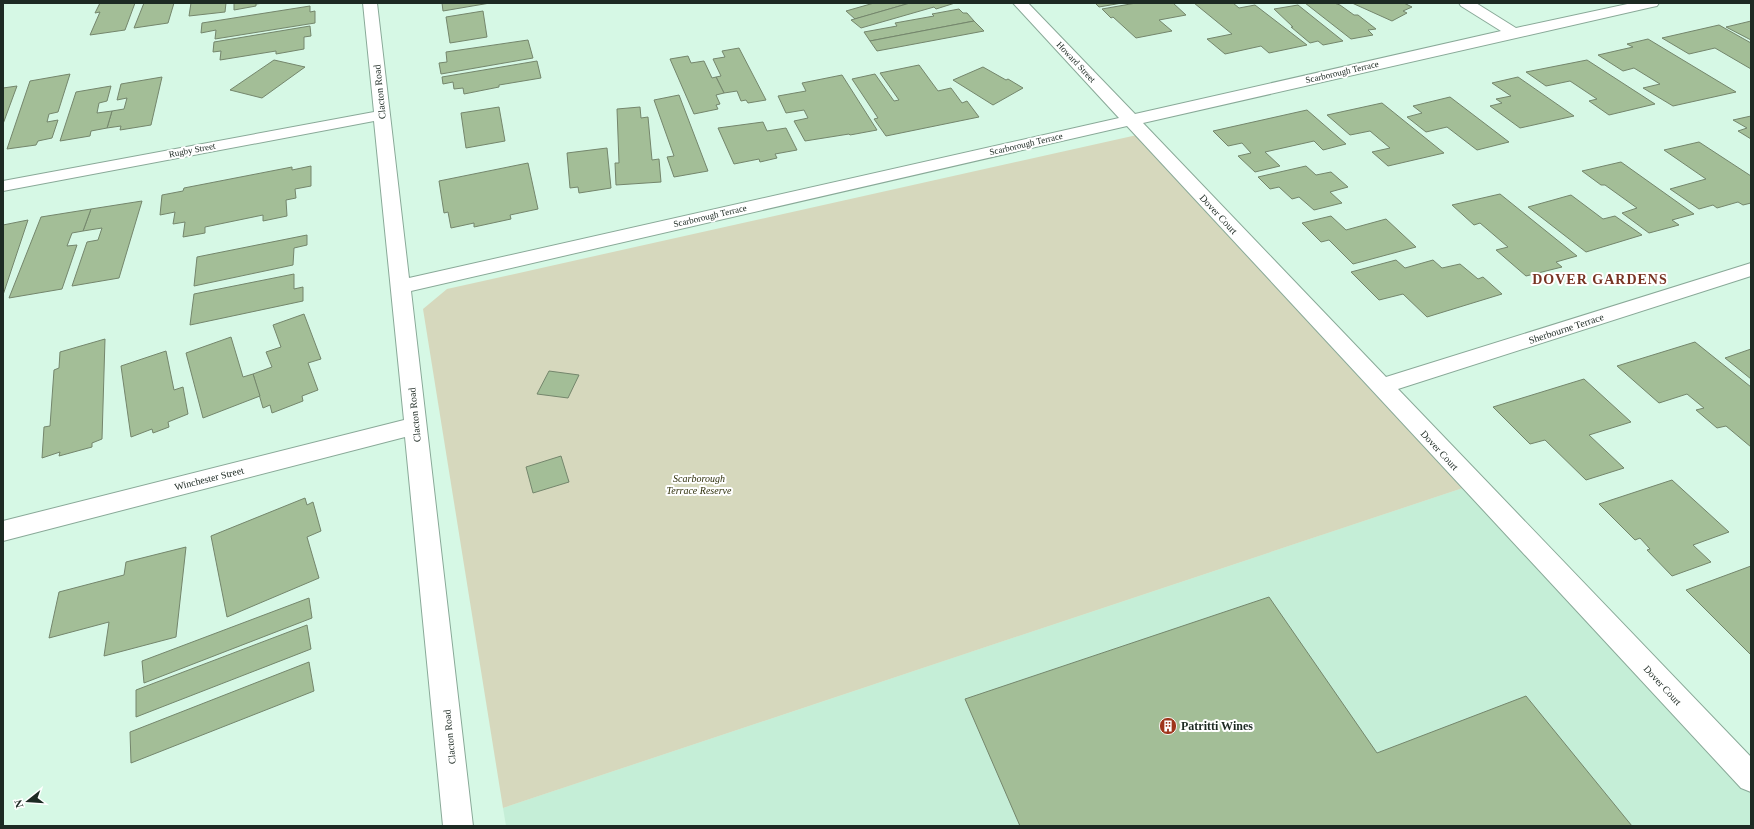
<svg xmlns="http://www.w3.org/2000/svg" width="1754" height="829" font-family="'Times New Roman',serif">
<style>
.built{fill:#c5eed7}
.green{fill:#d6d8bd}
.building{fill:#a3be97;stroke:#74866c}
.lines{fill:none;stroke-linecap:round;stroke-linejoin:round}
.minor-casing{stroke:#89a998;stroke-width:2}
.minor{fill:#fff;fill-rule:evenodd}
.labels{text-anchor:middle;stroke-width:4;stroke-linejoin:round;paint-order:stroke}
.far-street-label{font-size:9px;fill:#1d2a23;stroke:#fff}
.street-label{font-size:10px;fill:#1d2a23;stroke:#fff}
.park-label{font-size:10px;font-style:italic;fill:#2e2f0a;stroke:#fff}
.near-poi-label{font-size:12px;font-weight:bold;fill:#1d2a23;stroke:#fff;text-anchor:start}
.district-label{font-size:14px;font-weight:bold;letter-spacing:1px;fill:#783423;stroke:#fff}
</style>
<rect width="100%" height="100%" fill="#d6f8e5"/>
<polygon class="built" points="1466,487 1751,791 1751,826 506,826 503,808"/>
<polygon class="green" points="1137,135 1466,487 503,808 423,309 447,289"/>
<g class="building">
<polygon points="100,3 135,3 125,30 90,35 100,12 95,13"/>
<polygon points="144,3 174,3 168,23 134,28"/>
<polygon points="191,3 226,3 225,12 189,16"/>
<polygon points="234,3 264,3 256,4 256,6 234,10"/>
<polygon points="442,3 490,3 443,11"/>
<polygon points="874,3 910,3 855,19 846,11"/>
<polygon points="910,3 955,3 936,9 934,7 861,28 851,20"/>
<polygon points="1095,3 1122,3 1099,7"/>
<polygon points="1136,3 1173,3 1186,15 1159,20 1172,31 1136,38 1113,17 1111,18 1102,9"/>
<polygon points="1194,3 1233,3 1239,8 1255,5 1307,45 1269,53 1261,46 1225,54 1207,39 1232,34"/>
<polygon points="1305,3 1334,3 1340,5 1354,15 1358,15 1376,29 1368,30 1373,35 1351,39"/>
<polygon points="1352,3 1404,3 1412,7 1403,11 1407,13 1392,21"/>
<polygon points="1298,5 1343,41 1323,45 1318,41 1310,43 1291,27 1293,27 1274,9"/>
<polygon points="310,6 310,12 315,11 315,23 215,39 216,30 201,33 202,23"/>
<polygon points="959,9 963,13 967,13 974,21 870,41 864,32 897,26 895,23 934,16 932,14"/>
<polygon points="483,11 487,37 450,43 446,17"/>
<polygon points="974,21 984,31 877,51 870,41"/>
<polygon points="1751,21 1751,40 1726,27"/>
<polygon points="1719,25 1751,43 1751,69 1715,48 1689,54 1662,38"/>
<polygon points="310,26 311,36 304,37 304,49 276,54 276,51 220,60 221,51 213,52 214,42"/>
<polygon points="1648,39 1736,92 1673,106 1643,88 1660,84 1634,68 1623,71 1598,55 1633,47 1627,44"/>
<polygon points="528,40 533,58 441,74 439,63 447,62 446,52"/>
<polygon points="739,48 766,100 748,103 746,100 741,101 737,91 724,93 716,77 721,76 713,59 725,57 722,51"/>
<polygon points="688,56 691,63 704,61 712,78 716,77 724,93 716,95 720,104 716,105 718,109 694,114 670,59"/>
<polygon points="274,60 305,67 262,98 230,90"/>
<polygon points="1587,60 1655,104 1609,115 1589,101 1597,99 1570,81 1546,86 1526,72"/>
<polygon points="537,61 541,78 499,85 499,87 464,94 463,88 454,89 453,82 443,84 442,77"/>
<polygon points="919,65 938,91 951,88 962,103 967,101 979,117 886,136 874,119 878,118 852,79 875,74 894,101 899,100 880,73"/>
<polygon points="983,67 1006,80 1008,79 1023,88 993,105 953,80"/>
<polygon points="70,74 58,112 49,114 47,122 58,120 52,138 38,141 36,145 7,149 30,81"/>
<polygon points="842,75 877,130 850,135 849,134 805,141 794,121 808,118 804,110 786,113 778,96 806,91 802,83"/>
<polygon points="162,77 151,125 120,130 121,126 107,128 112,111 124,109 127,98 117,100 121,84"/>
<polygon points="1518,77 1574,116 1520,128 1490,106 1502,103 1496,99 1511,96 1492,83"/>
<polygon points="17,86 3,124 3,88"/>
<polygon points="111,86 107,101 99,103 97,113 112,111 107,128 91,131 90,136 60,141 76,92"/>
<polygon points="679,95 708,171 674,177 667,157 674,156 654,100"/>
<polygon points="1450,97 1509,142 1477,150 1447,127 1426,132 1407,117 1422,113 1413,106"/>
<polygon points="1382,103 1444,153 1388,166 1372,152 1390,148 1370,131 1350,135 1327,115"/>
<polygon points="499,107 505,141 466,148 461,113"/>
<polygon points="640,107 641,118 648,117 652,160 659,159 661,182 616,185 615,163 619,163 617,109"/>
<polygon points="1307,110 1346,144 1323,150 1314,141 1265,152 1280,166 1255,172 1238,156 1251,153 1242,143 1228,146 1213,131"/>
<polygon points="1751,116 1751,139 1738,131 1747,128 1733,120"/>
<polygon points="763,122 767,131 786,128 797,150 775,154 777,158 760,162 759,159 734,164 718,128"/>
<polygon points="1699,142 1751,176 1751,203 1743,205 1738,202 1717,208 1713,205 1699,209 1670,189 1706,179 1664,150"/>
<polygon points="607,148 611,188 579,193 578,187 570,188 567,153"/>
<polygon points="1621,162 1694,214 1672,220 1679,225 1649,233 1622,213 1637,208 1605,185 1601,185 1582,171"/>
<polygon points="528,163 538,209 510,215 511,219 474,227 474,223 451,228 448,212 444,213 439,181"/>
<polygon points="311,166 311,186 295,189 296,198 286,200 287,216 263,221 263,215 205,227 205,233 183,237 185,222 173,224 175,212 160,215 162,195 183,191 184,188 292,167 292,170"/>
<polygon points="1306,166 1316,175 1331,172 1348,187 1330,192 1342,203 1314,210 1299,197 1292,199 1279,187 1270,189 1258,177"/>
<polygon points="1500,194 1577,256 1556,262 1562,267 1526,276 1496,250 1508,247 1480,223 1474,225 1452,205"/>
<polygon points="1571,195 1603,219 1615,216 1642,235 1586,252 1528,207"/>
<polygon points="142,201 119,278 72,286 87,242 98,240 102,228 83,231 91,209"/>
<polygon points="91,209 83,231 72,233 67,246 77,245 62,289 9,298 41,217"/>
<polygon points="1331,216 1346,230 1386,219 1416,247 1353,264 1329,240 1321,242 1302,223"/>
<polygon points="28,220 3,295 3,225"/>
<polygon points="307,235 307,245 294,248 293,265 194,286 197,257"/>
<polygon points="1396,260 1405,268 1433,260 1442,268 1460,264 1478,279 1483,277 1502,294 1427,317 1403,294 1379,300 1351,272"/>
<polygon points="294,274 294,289 303,287 303,301 190,325 194,294"/>
<polygon points="304,314 321,359 308,363 318,390 302,396 303,401 272,413 270,405 263,408 253,374 272,367 266,352 281,347 273,325"/>
<polygon points="231,337 243,377 253,374 260,396 203,418 186,353"/>
<polygon points="105,339 102,439 92,443 92,447 59,456 60,452 42,458 44,427 50,426 54,370 59,368 60,352"/>
<polygon points="1695,342 1751,387 1751,447 1726,426 1717,428 1696,410 1704,408 1687,394 1659,403 1617,366"/>
<polygon points="1751,349 1751,379 1725,358"/>
<polygon points="166,351 174,390 183,387 188,414 168,422 169,427 153,433 152,429 131,437 121,366"/>
<polygon points="549,371 579,375 568,398 537,394"/>
<polygon points="1584,379 1631,422 1589,435 1624,468 1586,480 1545,440 1530,444 1493,407"/>
<polygon points="561,456 569,482 533,493 526,467"/>
<polygon points="1672,480 1729,532 1693,545 1711,562 1672,576 1647,550 1650,549 1640,538 1635,540 1599,504"/>
<polygon points="305,498 307,505 313,502 321,531 307,537 319,578 227,617 211,536"/>
<polygon points="186,547 176,637 104,656 109,622 49,638 59,592 124,575 126,562"/>
<polygon points="1751,566 1751,655 1686,590"/>
<polygon points="1269,597 1377,753 1526,696 1632,826 1020,826 965,699"/>
<polygon points="309,598 312,618 144,683 142,661"/>
<polygon points="307,625 311,649 136,717 136,690"/>
<polygon points="309,662 314,691 131,763 130,732"/>
</g>
<g class="lines">
<defs>
<polygon id="minor" points="363,3 377,3 409,278 1119,118 1013,3 1028,3 1135,114 1501,31 1461,6 1459,3 1476,3 1516,28 1632,3 1659,3 1657,6 1652,7 1143,123 1386,377 1751,263 1751,276 1398,389 1751,757 1751,792 1741,788 1127,126 411,291 473,826 443,826 405,437 3,541 3,521 404,420 374,121 3,191 3,181 374,112"/>
</defs>
<use href="#minor" class="minor-casing"/>
<use href="#minor" class="minor"/>
</g>
<defs>
<symbol id="building-disc" viewBox="-11 -11 22 22"><circle r="9.5" fill="#9e351b" stroke="#fff"/><path d="M-4-6H4V6H1V3H-1V6H-4ZM-2.5-4.3h1.7v1.8h-1.7ZM.8-4.3h1.7v1.8H.8ZM-2.5-1h1.7V.8h-1.7ZM.8-1h1.7V.8H.8Z" fill="#fff"/></symbol>
</defs>
<g fill-rule="evenodd">
<use href="#building-disc" x="1158" y="716" width="20" height="20"/>
</g>
<g class="labels">
<g class="far-street-label">
<text transform="translate(1076 62) rotate(47)" y="3">Howard Street</text>
<text transform="translate(1342 72) rotate(-13)" y="3">Scarborough Terrace</text>
<text transform="translate(1026 144) rotate(-13)" y="3">Scarborough Terrace</text>
<text transform="translate(192 150) rotate(-11)" y="3">Rugby Street</text>
<text transform="translate(710 216) rotate(-13)" y="3">Scarborough Terrace</text>
</g>
<g class="street-label">
<text transform="translate(379 92) rotate(-96)" y="4">Clacton Road</text>
<text transform="translate(1219 214) rotate(47)" y="4">Dover Court</text>
<text transform="translate(1566 328) rotate(-18)" y="4">Sherbourne Terrace</text>
<text transform="translate(414 415) rotate(-96)" y="4">Clacton Road</text>
<text transform="translate(1440 450) rotate(47)" y="4">Dover Court</text>
<text transform="translate(209 478) rotate(-14)" y="4">Winchester Street</text>
<text transform="translate(1663 685) rotate(47)" y="4">Dover Court</text>
<text transform="translate(449 737) rotate(-96)" y="4">Clacton Road</text>
</g>
<g class="park-label">
<text x="699" y="482">Scarborough<tspan x="699" dy="12">Terrace Reserve</tspan></text>
</g>
<g class="near-poi-label">
<text x="1181" y="730">Patritti Wines</text>
</g>
<g class="district-label">
<text x="1600" y="284">DOVER GARDENS</text>
</g>
</g>
<rect width="1754" height="829" fill="none" stroke="#1d2a23" stroke-width="8"/>
<g transform="translate(28 801) rotate(253)" stroke="#ffffff" stroke-width="3" paint-order="stroke">
<path d="M0-3L7 15L0 10L-7 15Z" fill="#1d2a23"/>
<text y="-6" font-size="11" font-weight="bold" text-anchor="middle" fill="#1d2a23">N</text>
</g>
</svg>
